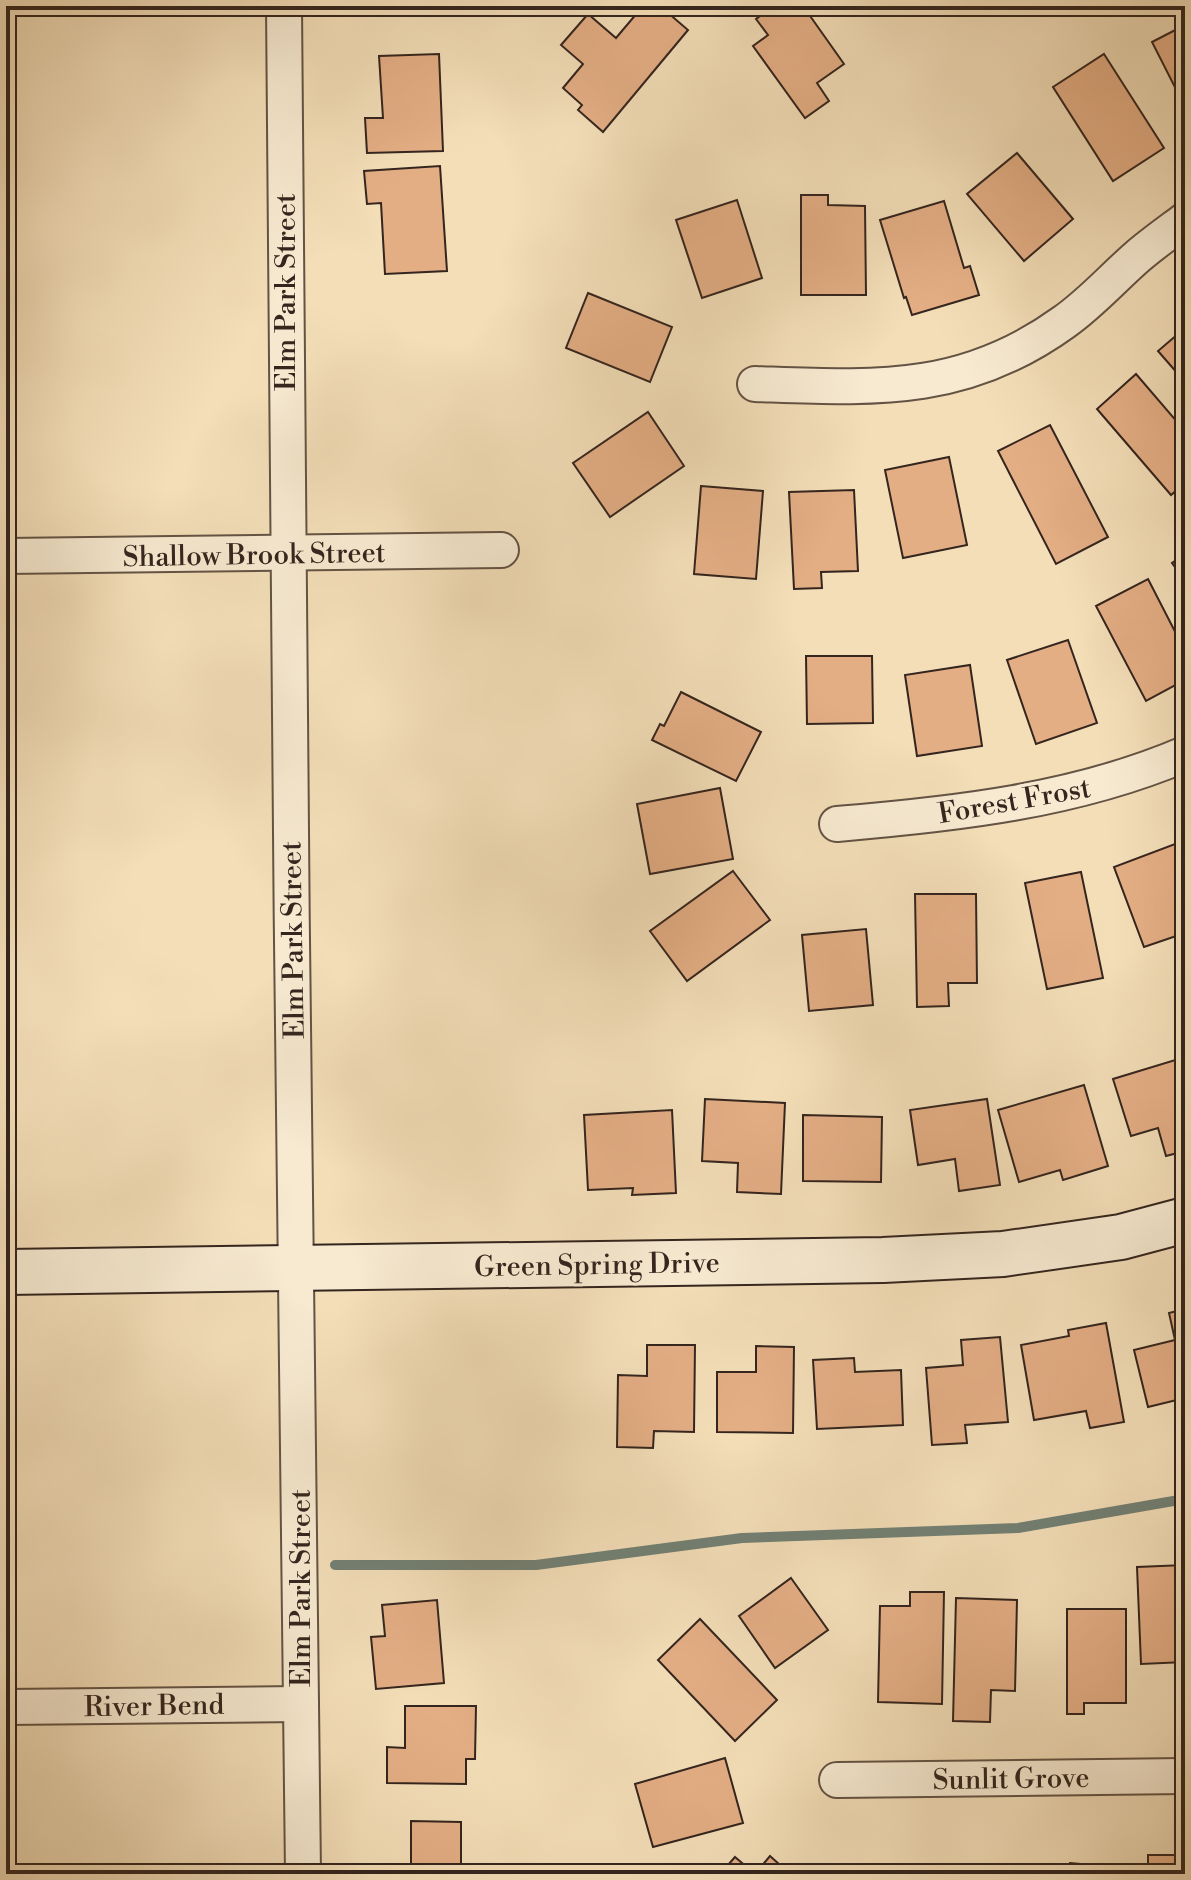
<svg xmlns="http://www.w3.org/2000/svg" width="1191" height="1880" font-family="'Libre Bodoni',serif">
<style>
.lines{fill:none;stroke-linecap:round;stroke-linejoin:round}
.stream{stroke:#728074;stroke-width:10}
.building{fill:#e4ae85;stroke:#34251e;stroke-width:2}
.street-casing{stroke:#645344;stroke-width:38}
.secondary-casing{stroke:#34251e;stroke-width:48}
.street{stroke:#f7ead1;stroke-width:34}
.secondary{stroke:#f7ead1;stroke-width:44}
.labels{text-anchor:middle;stroke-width:6;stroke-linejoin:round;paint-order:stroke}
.street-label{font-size:28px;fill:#34251e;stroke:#f7ead1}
</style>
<rect width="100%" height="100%" fill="#f3deb8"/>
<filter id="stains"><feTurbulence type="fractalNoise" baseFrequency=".0025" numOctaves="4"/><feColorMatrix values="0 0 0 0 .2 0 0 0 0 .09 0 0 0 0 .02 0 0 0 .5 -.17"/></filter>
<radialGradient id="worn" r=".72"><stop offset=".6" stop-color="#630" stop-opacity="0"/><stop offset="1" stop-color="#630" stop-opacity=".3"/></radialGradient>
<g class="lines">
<polyline class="stream" points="335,1565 536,1565 742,1538 1018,1528 1185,1499"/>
</g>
<g class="building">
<polygon points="382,6 443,6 443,11 382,10"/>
<polygon points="643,6 660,6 688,30 603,132 578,110 582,105 563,88 583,64 561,45 588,14 616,38"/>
<polygon points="774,6 803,6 844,64 817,83 829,101 805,118 753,46 768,35 756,19"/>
<polygon points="1185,25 1185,107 1152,42"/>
<polygon points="439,54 443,151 367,153 365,118 383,118 379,56"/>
<polygon points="1104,54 1164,148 1113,181 1053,87"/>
<polygon points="1017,153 1073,219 1024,261 967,194"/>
<polygon points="440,166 447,271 385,274 381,203 367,204 364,171"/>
<polygon points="801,195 828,195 828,205 865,206 866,295 801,295"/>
<polygon points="737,200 762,278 702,298 676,220"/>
<polygon points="944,201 964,268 970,266 979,295 912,315 906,297 904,298 880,220"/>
<polygon points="588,293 672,327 650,382 566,348"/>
<polygon points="1185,328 1185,382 1158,351"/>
<polygon points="1136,374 1185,431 1185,483 1171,495 1097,409"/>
<polygon points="648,412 684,466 610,517 573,463"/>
<polygon points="1050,425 1108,537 1056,564 998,451"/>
<polygon points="949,457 967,545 903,558 885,470"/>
<polygon points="701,486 763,491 756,579 694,574"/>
<polygon points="854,490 858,571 821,572 822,588 794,589 789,492"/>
<polygon points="1185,554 1185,581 1172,563"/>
<polygon points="1148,579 1185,651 1185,680 1146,701 1096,606"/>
<polygon points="1068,640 1097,723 1036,744 1007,660"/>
<polygon points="806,656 872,656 873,723 807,724"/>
<polygon points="970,665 982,746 917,756 905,675"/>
<polygon points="681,692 761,732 736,781 652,740 660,724 664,726"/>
<polygon points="720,788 733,859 650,874 637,804"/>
<polygon points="1175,844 1185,872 1185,933 1144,947 1114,867"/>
<polygon points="733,871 770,920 687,981 650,931"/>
<polygon points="1081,872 1103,978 1047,989 1025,883"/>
<polygon points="915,894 976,894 977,983 948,983 949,1006 917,1007"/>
<polygon points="866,929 873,1005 809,1011 802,935"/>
<polygon points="1185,1057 1185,1151 1166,1156 1158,1128 1131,1136 1113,1079"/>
<polygon points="1084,1085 1108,1166 1063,1180 1060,1170 1019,1182 998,1110"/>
<polygon points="705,1099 785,1103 781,1194 737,1192 738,1163 702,1161"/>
<polygon points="987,1099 1000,1185 959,1191 955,1159 918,1165 910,1110"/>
<polygon points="672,1110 676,1193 632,1195 633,1188 588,1190 584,1115"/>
<polygon points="803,1115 882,1117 881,1182 803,1181"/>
<polygon points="1185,1309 1185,1398 1148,1407 1134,1350 1175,1340 1169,1313"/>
<polygon points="1106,1323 1124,1422 1090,1428 1086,1411 1034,1420 1021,1345 1069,1336 1068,1330"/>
<polygon points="1000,1337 1008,1422 965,1425 967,1443 932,1445 926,1368 963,1365 961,1340"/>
<polygon points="647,1345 695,1345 694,1432 654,1431 653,1448 617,1447 618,1375 647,1376"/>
<polygon points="756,1346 794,1347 793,1433 717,1432 717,1372 756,1372"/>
<polygon points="854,1358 855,1372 901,1370 903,1425 817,1429 813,1360"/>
<polygon points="1185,1565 1185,1662 1141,1664 1137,1567"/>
<polygon points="791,1578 828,1630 775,1668 739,1616"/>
<polygon points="910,1592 944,1592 942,1704 878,1702 880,1606 910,1606"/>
<polygon points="956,1598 1017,1600 1015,1691 991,1690 990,1722 953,1721"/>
<polygon points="437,1600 444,1683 376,1689 371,1637 385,1636 382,1605"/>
<polygon points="1067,1609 1126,1609 1126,1703 1084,1703 1084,1714 1067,1714"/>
<polygon points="700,1619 777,1700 735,1741 658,1660"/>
<polygon points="405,1706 476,1706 475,1759 466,1759 466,1784 387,1783 387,1747 405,1748"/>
<polygon points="725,1758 743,1823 653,1847 635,1784"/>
<polygon points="411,1821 461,1822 461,1874 411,1874"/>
<rect x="1148" y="1855" width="37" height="19"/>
<polygon points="770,1856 790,1874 755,1874"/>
<polygon points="735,1857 755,1874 720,1874"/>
<polygon points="1070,1863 1132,1869 1131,1874 1069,1874"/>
<polygon points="1022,1865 1024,1874 974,1874"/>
</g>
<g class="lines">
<defs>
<g id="street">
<path d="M284,6c2,623 13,1245 19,1868"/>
<path d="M755,384c119,4 208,11 309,-62 26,-18 49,-44 73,-65 15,-13 32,-25 48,-37"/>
<polyline points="6,556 501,550"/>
<path d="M837,824c118,-10 238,-23 348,-70"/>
<polyline points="6,1707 301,1704"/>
<polyline points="837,1780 1185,1776"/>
</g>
<polyline id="secondary" points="6,1272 883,1260 1003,1254 1121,1237 1185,1220"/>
</defs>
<use href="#street" class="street-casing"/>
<use href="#secondary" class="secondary-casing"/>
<use href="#street" class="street"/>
<use href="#secondary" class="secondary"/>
</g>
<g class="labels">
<g class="street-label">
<text transform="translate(285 292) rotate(-90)" y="10">Elm Park Street</text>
<text transform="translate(254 554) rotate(-1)" y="10">Shallow Brook Street</text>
<text transform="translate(1014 800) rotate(-10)" y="10">Forest Frost</text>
<text transform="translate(292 940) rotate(-91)" y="10">Elm Park Street</text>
<text transform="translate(597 1264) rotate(-1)" y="10">Green Spring Drive</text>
<text transform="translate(300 1588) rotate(-90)" y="10">Elm Park Street</text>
<text transform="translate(154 1705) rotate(-1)" y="10">River Bend</text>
<text transform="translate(1011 1778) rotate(-1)" y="10">Sunlit Grove</text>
</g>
</g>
<rect width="1191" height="1880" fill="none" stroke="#f3deb8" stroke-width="32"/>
<rect x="8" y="8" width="1175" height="1864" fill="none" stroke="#34251e" stroke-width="4"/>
<rect x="16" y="16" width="1159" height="1848" fill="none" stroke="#34251e" stroke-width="2"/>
<rect width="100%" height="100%" filter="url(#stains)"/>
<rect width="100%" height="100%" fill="url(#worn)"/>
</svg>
